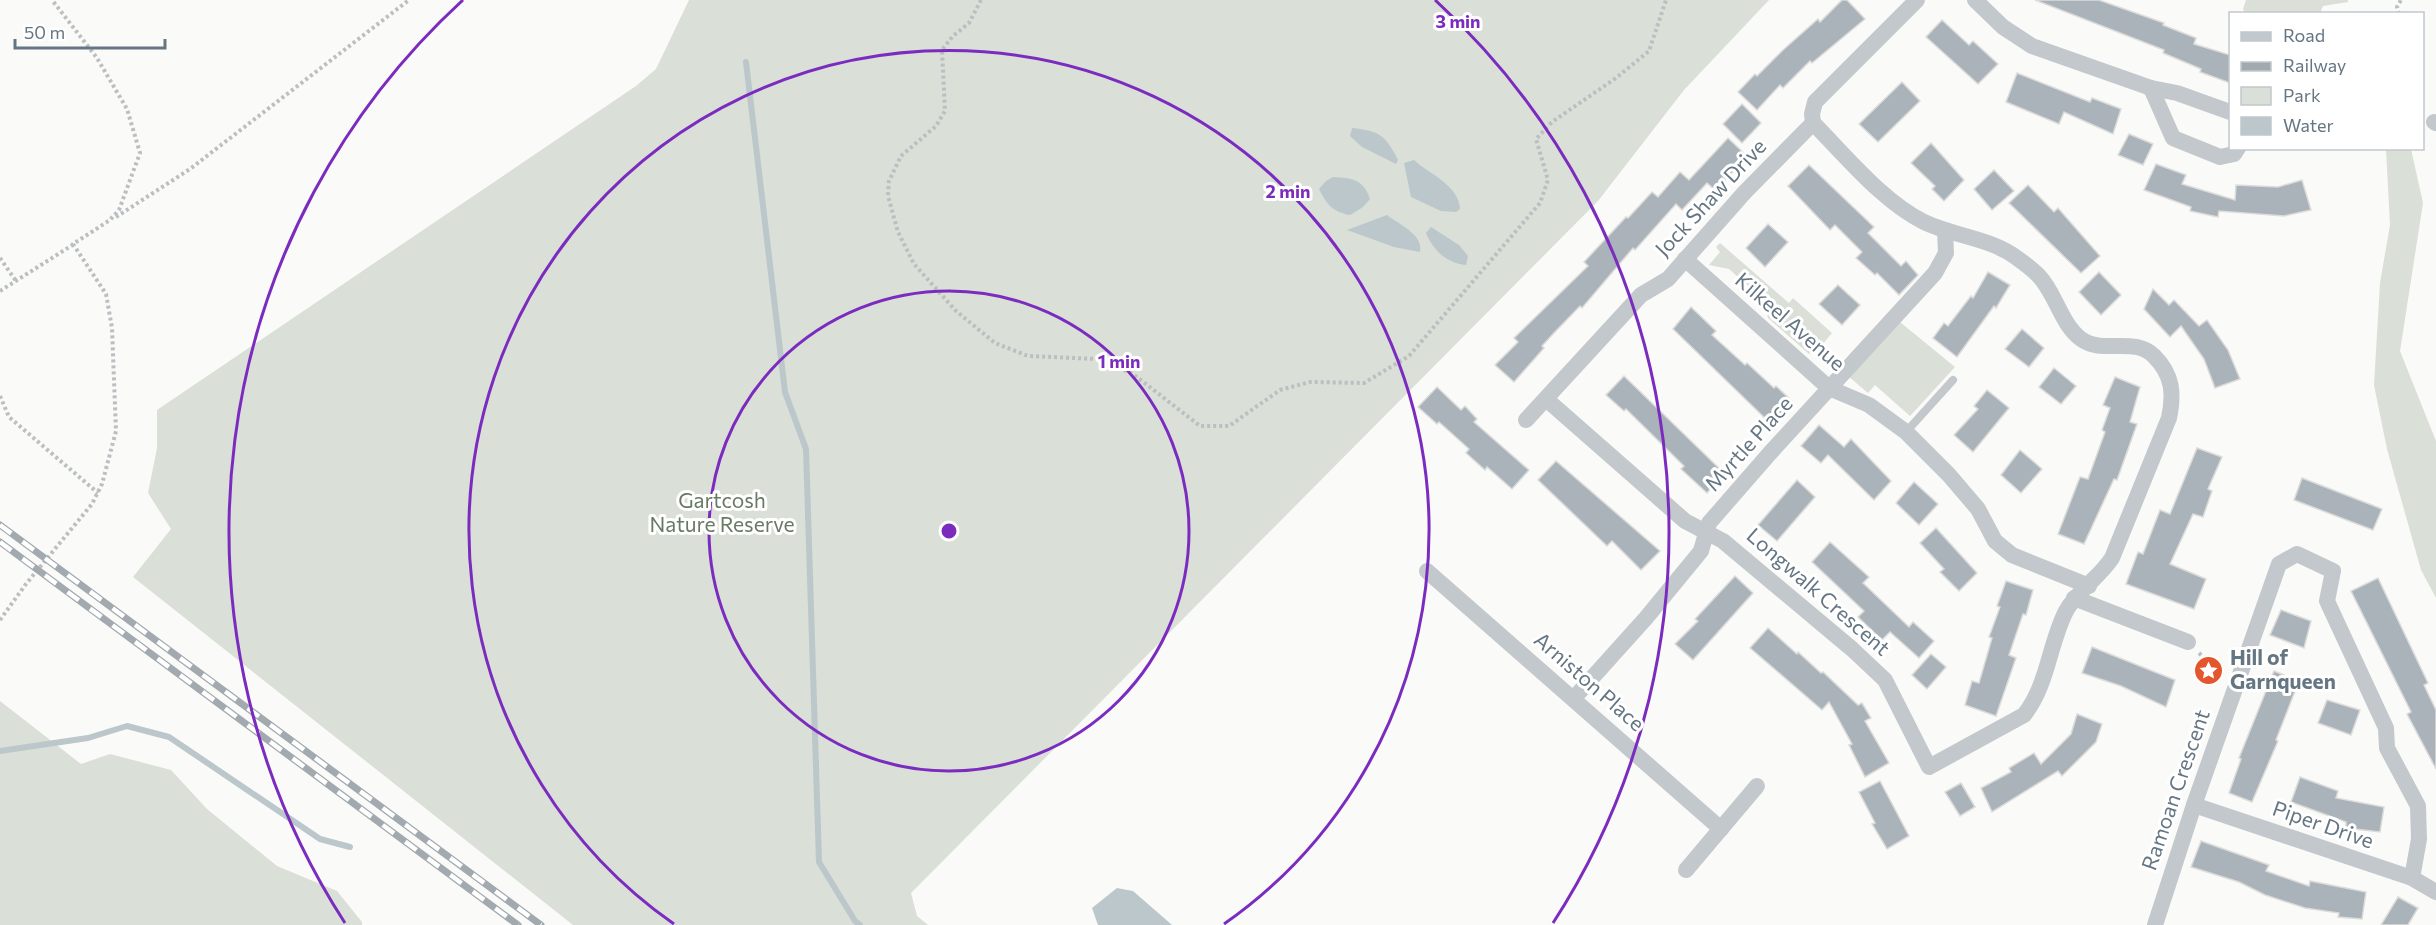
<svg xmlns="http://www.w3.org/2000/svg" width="2436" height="925" font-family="Commissioner,sans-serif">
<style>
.green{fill:#dadfd7}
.water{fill:#bbc7cb}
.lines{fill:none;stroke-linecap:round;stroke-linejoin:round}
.stream{stroke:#bbc7cb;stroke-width:6}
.building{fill:#aab3b9;stroke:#dcdcda;stroke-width:1.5}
.path{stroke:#bbbfc2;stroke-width:4;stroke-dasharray:3 3;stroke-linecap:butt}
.lane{stroke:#c3c8cc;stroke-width:8}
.street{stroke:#c3c8cc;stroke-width:16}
.rail-casing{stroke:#a2aab0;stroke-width:7}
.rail{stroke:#fff;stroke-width:4.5;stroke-dasharray:14;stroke-linecap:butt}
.ring{fill:none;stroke:#7b2cbf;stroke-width:3}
.labels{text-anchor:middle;stroke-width:6;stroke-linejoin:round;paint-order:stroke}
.street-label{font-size:21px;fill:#657683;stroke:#fff}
.park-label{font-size:21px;fill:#687a64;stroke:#fff}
.poi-label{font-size:21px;font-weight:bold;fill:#657683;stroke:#fff;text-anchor:start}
.centre{fill:#7b2cbf;stroke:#fff;stroke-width:3}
.ring-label{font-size:18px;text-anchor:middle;font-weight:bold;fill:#7b2cbf;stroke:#fff;stroke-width:6;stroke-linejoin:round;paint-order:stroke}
</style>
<rect width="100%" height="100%" fill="#fafaf8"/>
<g class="green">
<polygon points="689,0 1769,0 1684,90 1598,201 911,893 917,916 928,925 573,925 133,577 171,529 148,493 157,448 157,410 636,86 656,69"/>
<polygon points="2246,0 2348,0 2348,2 2323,6 2320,13 2246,14 2243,9"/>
<polygon points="2386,149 2411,149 2423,203 2400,351 2436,441 2436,598 2421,570 2387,449 2374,385 2380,283 2390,225"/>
<polygon points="1720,243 1789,303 1793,298 1832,333 1822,345 1837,359 1834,362 1817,346 1809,354 1768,318 1764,300 1729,269 1709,265 1720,252 1716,247"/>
<polygon points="1895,318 1955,367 1910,416 1875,385 1868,393 1848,376"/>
<polygon points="0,701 81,764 110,754 171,770 207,809 277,866 337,891 362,922 362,925 0,925"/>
</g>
<g class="water">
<path d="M1352,128c28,3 33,7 46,32l-2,4 -34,-17 -12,-11z"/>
<path d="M1414,160c15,14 45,25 46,49l-4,3 -15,-1 -30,-14 -7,-34z"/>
<path d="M1333,177c19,1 30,2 37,22l-7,8 -13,8c-17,-3 -23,-10 -31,-26l7,-8z"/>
<path d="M1387,215c11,9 37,19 33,37l-26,-5 -47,-17z"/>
<path d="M1431,227l28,18 9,11 -2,9c-20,-2 -33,-15 -40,-32z"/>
<polygon points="1117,888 1133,891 1172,925 1098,925 1092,908"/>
</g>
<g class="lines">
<g class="stream">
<polyline points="746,62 785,392 806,449 819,862 855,921 860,925"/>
<polyline points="0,751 88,738 127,726 169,737 320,839 350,847"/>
</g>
</g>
<g class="building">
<polygon points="1842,0 1847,0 1865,19 1812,63 1810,61 1783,88 1780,85 1757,110 1738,92 1755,74 1757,76 1783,50 1818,19 1820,22"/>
<polygon points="2035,0 2099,0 2164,23 2163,25 2196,38 2194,44 2230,55 2230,83 2200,72 2201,69 2163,53 2164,50"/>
<polygon points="1942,20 1969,45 1973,41 1998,64 1978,84 1926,37"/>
<polygon points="2017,73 2090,102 2092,98 2121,109 2113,134 2064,112 2059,124 2006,102"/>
<polygon points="1902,82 1920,101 1878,142 1859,124"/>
<polygon points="1742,104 1761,123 1742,143 1723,124"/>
<polygon points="2129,134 2153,144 2143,165 2118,155"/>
<polygon points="1728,138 1747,156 1716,191 1707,183 1682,210 1676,204 1635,250 1633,248 1582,308 1580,306 1553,334 1542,346 1544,348 1514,382 1495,365 1518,342 1514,338 1588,266 1584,262 1626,217 1628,218 1652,192 1658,197 1680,172 1689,180"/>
<polygon points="1931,143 1964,180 1944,201 1932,189 1935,186 1911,163"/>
<polygon points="2156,164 2186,175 2182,184 2235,200 2236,185 2278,187 2302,180 2311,210 2284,216 2219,211 2218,217 2190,211 2191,207 2144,190"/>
<polygon points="1809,165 1874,227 1868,233 1901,266 1906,261 1918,275 1899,295 1877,273 1875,275 1856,258 1862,252 1835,225 1830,230 1788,186"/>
<polygon points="1994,170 2014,191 1992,210 1974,189"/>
<polygon points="2028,185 2054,212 2058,208 2100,256 2081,273 2009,203"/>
<polygon points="1768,224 1788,242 1765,267 1746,248"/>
<polygon points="1988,272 2010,285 1996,308 1994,306 1957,357 1933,338 1944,323 1948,326 1971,296 1973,298"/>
<polygon points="2099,272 2121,295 2101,315 2079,292"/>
<polygon points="1838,285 1860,305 1842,325 1819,304"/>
<polygon points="2153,289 2169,305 2174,300 2199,326 2207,320 2228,350 2240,379 2215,388 2204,359 2181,326 2170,337 2144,309"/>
<polygon points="1691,307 1716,331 1712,335 1745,365 1747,363 1774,388 1776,386 1792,401 1772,425 1673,329"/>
<polygon points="2022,329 2044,348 2029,367 2005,349"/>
<polygon points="2054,368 2076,386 2061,404 2039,387"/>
<polygon points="1624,376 1724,473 1707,493 1681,469 1684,466 1626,409 1624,411 1606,395"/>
<polygon points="2115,377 2140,387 2130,422 2137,424 2117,480 2114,479 2084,544 2058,534 2080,477 2088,479 2105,432 2102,430 2110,408 2103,405"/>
<polygon points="1437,387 1461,410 1465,406 1477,419 1474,422 1529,470 1512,489 1487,467 1485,470 1466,453 1469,449 1439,422 1437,424 1418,407"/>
<polygon points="1987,390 2009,408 1973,452 1954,435 1978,409 1974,406"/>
<polygon points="1819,425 1844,447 1851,439 1891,481 1874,500 1828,455 1821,463 1801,446"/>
<polygon points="2197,448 2222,457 2208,489 2212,491 2203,517 2193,514 2170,564 2206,579 2194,609 2126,584 2138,552 2143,554 2160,510 2170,514"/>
<polygon points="2020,450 2042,469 2021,493 2001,475"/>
<polygon points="1556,461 1660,551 1641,570 1612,541 1607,546 1538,480"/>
<polygon points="2302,478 2382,509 2373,530 2294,500"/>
<polygon points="1797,480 1815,497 1777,541 1758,525"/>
<polygon points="1914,482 1938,504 1919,525 1896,503"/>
<polygon points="1936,528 1977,573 1959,591 1940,572 1944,569 1920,543"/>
<polygon points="1830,542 1869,577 1863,583 1909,627 1913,622 1934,641 1919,658 1890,632 1882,640 1858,617 1864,611 1812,562"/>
<polygon points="1735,576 1753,593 1693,660 1675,644 1698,621 1695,619"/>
<polygon points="2378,578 2428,683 2424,685 2436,710 2436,769 2407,714 2411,712 2351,591"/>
<polygon points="2006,581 2033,590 2026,615 2023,614 2009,655 2016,658 1996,716 1965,705 1972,681 1979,683 1992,638 1989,637 2000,607 1997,606"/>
<polygon points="2281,610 2311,621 2304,648 2270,635"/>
<polygon points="1768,628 1797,654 1798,652 1821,673 1823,672 1858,705 1862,703 1871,718 1865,721 1889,763 1865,777 1849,745 1852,744 1829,702 1822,710 1750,648"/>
<polygon points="2092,647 2175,680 2166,707 2121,686 2082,673"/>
<polygon points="1931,654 1946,667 1927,689 1912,675"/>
<polygon points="2274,671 2299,681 2276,740 2278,741 2252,802 2229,793 2241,759 2239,758"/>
<polygon points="2327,700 2360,710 2351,735 2318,723"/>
<polygon points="2077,714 2102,724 2096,742 2062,776 2058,771 1992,812 1981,788 2011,772 2009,768 2034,753 2041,764 2071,734"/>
<polygon points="2300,777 2338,791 2336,798 2384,807 2380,832 2346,828 2346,822 2291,802"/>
<polygon points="1880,781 1909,836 1887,849 1872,824 1875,823 1859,792"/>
<polygon points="1961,783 1975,807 1960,816 1945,792"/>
<polygon points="2201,841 2269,865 2266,871 2309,886 2310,881 2366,892 2362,919 2338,917 2339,913 2305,908 2265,895 2239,882 2191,867"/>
<polygon points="2398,897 2418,908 2408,925 2381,925"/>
</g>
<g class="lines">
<g class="path">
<polyline points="981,0 969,23 953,36 942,50 945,111 936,126 901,156 889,181 888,196 898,232 914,264 956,311 995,343 1028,356 1098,359 1133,374 1200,426 1229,426 1280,390 1310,382 1364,383 1409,356 1540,203 1548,180 1536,139 1552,122 1616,78 1649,51 1666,0"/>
<polyline points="2399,14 2397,7 2401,0"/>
<polyline points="116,217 190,169 409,0"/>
<polyline points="0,258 16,281"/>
<polyline points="0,291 74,244"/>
<polyline points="0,396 9,417 98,493"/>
<polyline points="0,620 26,584 92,504 102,484 116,431 112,328 106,294 73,244 110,220 119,210 140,153 127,109 97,58 52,0"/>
<polyline points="2199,653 2222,675"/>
</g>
<polyline class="lane" points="1906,432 1953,380"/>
<g class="street">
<polyline points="1975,0 2003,27 2032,46 2151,88 2177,93 2230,112"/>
<polyline points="2151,88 2173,138 2220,157 2234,154 2238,148"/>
<polyline points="2434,122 2436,123"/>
<polyline points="1685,259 1829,388 1869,405 1906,432 1949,475 1978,509 1995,541 2012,555 2089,586"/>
<path d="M1546,399l139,122 38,20 129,108 33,31 44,87 95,-52c24,-30 25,-71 42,-104 11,-20 33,-33 46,-53l57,-140c5,-24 4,-43 -15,-62 -20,-20 -51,-1 -73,-17 -21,-16 -25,-46 -43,-64 -6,-6 -14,-12 -21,-17 -26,-20 -64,-22 -93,-36 -42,-21 -78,-66 -111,-99"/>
<polyline points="1526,420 1641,295 1668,279 1744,193 1813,123 1812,114 1815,102 1917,0"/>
<polyline points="1427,571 1721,829"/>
<polyline points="2074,598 2188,642"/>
<polyline points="1574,698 1646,618 1701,551 1709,523 1770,453 1935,273 1946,253 1945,231"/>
<polyline points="2194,805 2412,878 2436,892"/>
<polyline points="1686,870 1757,786"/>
<polyline points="2155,925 2194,805 2279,564 2297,554 2333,571 2327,601 2386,728 2387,748 2418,806 2419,839 2412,878"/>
</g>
<defs>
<g id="rail">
<polyline points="0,525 541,925"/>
<polyline points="0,542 518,925"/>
</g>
</defs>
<use href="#rail" class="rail-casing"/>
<use href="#rail" class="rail"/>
</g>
<g class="ring">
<circle cx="949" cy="531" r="240"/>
<path d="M674 924A480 480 0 1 1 1224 924"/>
<path d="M345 923A720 720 0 0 1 463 0M1435 0A720 720 0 0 1 1553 923"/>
</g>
<defs>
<symbol id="sight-disc" viewBox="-11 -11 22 22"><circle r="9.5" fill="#e4572e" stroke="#fff"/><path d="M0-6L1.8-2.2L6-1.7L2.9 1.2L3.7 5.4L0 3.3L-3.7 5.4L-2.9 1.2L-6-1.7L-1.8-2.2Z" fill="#fff"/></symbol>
</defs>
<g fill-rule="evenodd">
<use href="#sight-disc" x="2192" y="654" width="33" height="33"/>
</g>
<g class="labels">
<g class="street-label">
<text transform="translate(1711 198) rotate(-47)" y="7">Jock Shaw Drive</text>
<text transform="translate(1790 322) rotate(41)" y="7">Kilkeel Avenue</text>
<text transform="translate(1749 444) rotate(-48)" y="7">Myrtle Place</text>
<text transform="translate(1818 592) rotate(41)" y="7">Longwalk Crescent</text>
<text transform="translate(1589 682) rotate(41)" y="7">Arniston Place</text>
<text transform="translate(2176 790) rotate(-71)" y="7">Ramoan Crescent</text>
<text transform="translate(2323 825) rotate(19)" y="7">Piper Drive</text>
</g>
<g class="park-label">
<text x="722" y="508">Gartcosh<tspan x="722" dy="24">Nature Reserve</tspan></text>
</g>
<g class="poi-label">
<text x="2230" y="665">Hill of<tspan x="2230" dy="24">Garnqueen</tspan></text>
</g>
</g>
<circle cx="949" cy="531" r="9" class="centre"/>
<g class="ring-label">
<text x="1458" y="28">3 min</text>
<text x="1288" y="198">2 min</text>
<text x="1119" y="368">1 min</text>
</g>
<rect x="2229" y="12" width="195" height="138" fill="#ffffff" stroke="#c1c8cd" stroke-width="1.5"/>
<rect x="2241" y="32" width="30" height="9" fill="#c3c8cc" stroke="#c1c8cd" stroke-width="1.5"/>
<text x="2283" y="42" font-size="18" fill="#657683">Road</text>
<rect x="2241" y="62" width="30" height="9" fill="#a2aab0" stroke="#c1c8cd" stroke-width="1.5"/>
<text x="2283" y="72" font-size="18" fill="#657683">Railway</text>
<rect x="2241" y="87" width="30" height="18" fill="#dadfd7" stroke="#c1c8cd" stroke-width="1.5"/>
<text x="2283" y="102" font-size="18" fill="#657683">Park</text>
<rect x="2241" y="117" width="30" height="18" fill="#bbc7cb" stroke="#c1c8cd" stroke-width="1.5"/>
<text x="2283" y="132" font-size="18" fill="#657683">Water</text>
<path d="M15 39v9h150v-9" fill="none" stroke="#657683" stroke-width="3"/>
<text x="24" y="39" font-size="18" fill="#657683" stroke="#ffffff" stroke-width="4.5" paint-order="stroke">50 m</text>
</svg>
